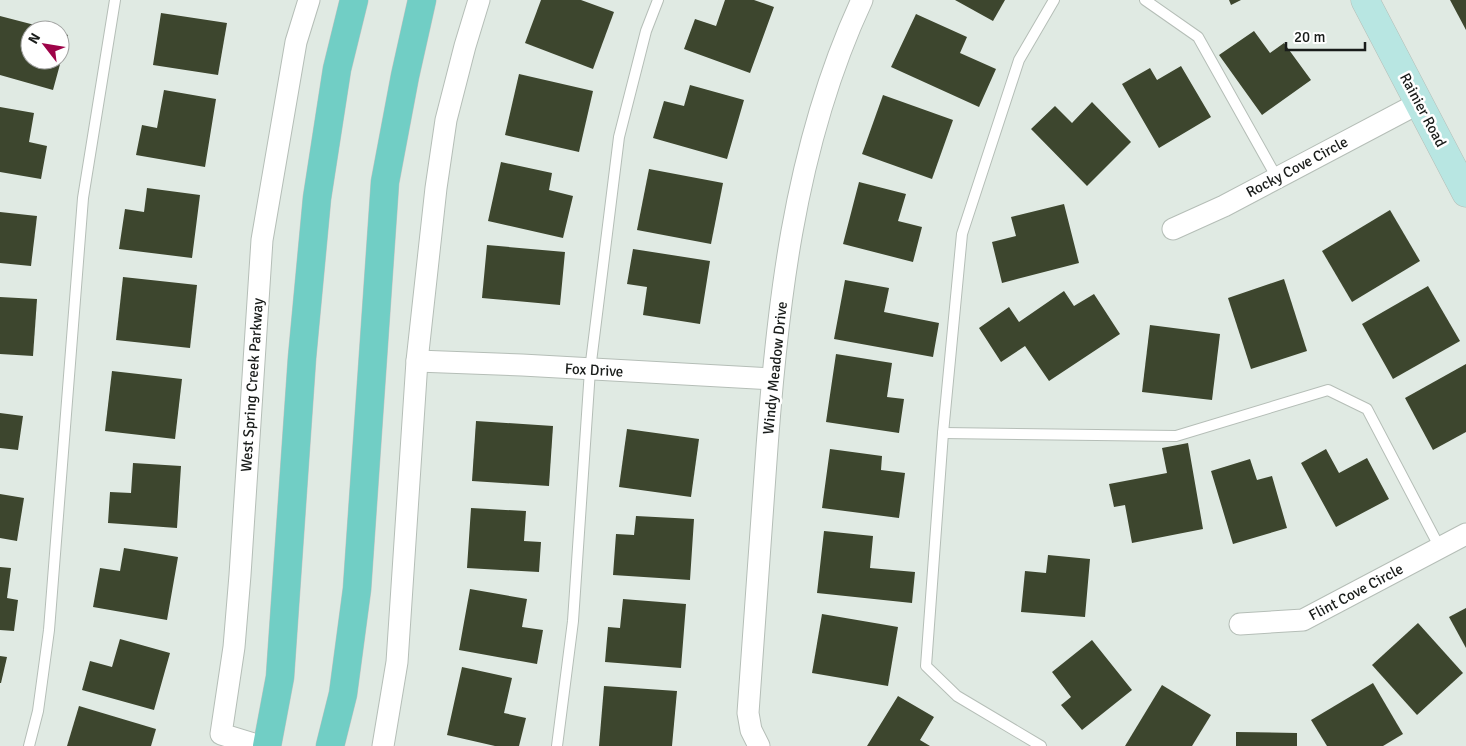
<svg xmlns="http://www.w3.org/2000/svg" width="1466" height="746" font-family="Signika,sans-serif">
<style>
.building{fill:#3d462e}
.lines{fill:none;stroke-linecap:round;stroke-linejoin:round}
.lane-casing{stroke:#b5beb7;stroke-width:12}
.street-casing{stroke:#b5beb7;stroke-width:23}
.secondary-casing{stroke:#b5beb7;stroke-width:29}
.primary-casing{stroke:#c3c4c3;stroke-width:29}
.lane{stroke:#fff;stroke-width:10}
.street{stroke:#fff;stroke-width:21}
.secondary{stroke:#b8e6e2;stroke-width:28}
.primary{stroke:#71cec5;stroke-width:28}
.labels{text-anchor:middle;stroke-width:5;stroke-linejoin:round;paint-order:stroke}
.street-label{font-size:15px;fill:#191c1a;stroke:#fff}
</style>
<rect width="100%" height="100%" fill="#e0eae3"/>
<g class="building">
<polygon points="541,0 581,0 614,12 593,69 525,43"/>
<polygon points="725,0 754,0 774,7 750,73 684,49 695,19 716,26"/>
<polygon points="955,0 1005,0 993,21"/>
<polygon points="1229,0 1241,0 1231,5"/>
<polygon points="1450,0 1466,0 1466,30"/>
<polygon points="161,13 227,23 218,75 153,65"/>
<polygon points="916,14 967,37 960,53 996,69 979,107 891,67"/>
<polygon points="0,16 50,29 30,30 30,60 60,60 60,32 68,35 53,90 0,75"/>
<polygon points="1254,31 1270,53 1284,43 1311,80 1262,115 1219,55"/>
<polygon points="1181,66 1211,117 1159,148 1122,84 1150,68 1157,80"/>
<polygon points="519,74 593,91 579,152 505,135"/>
<polygon points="690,85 744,100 727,159 653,138 664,101 684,106"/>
<polygon points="164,90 216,99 205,167 136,155 142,125 157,128"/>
<polygon points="883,95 953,120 932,179 862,154"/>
<polygon points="1092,102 1131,142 1087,186 1031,129 1055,106 1072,123"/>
<polygon points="0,107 34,113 29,142 47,146 41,179 0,172"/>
<polygon points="501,162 552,173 549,190 573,196 563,238 488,221"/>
<polygon points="649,169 723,183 711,244 637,230"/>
<polygon points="859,182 906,194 898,221 922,227 913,262 843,244"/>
<polygon points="147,188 200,195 192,258 119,249 125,209 144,212"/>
<polygon points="1064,204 1079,263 1002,283 992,242 1016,236 1011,217"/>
<polygon points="1390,210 1420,261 1352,302 1322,251"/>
<polygon points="0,212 37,216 31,266 0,263"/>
<polygon points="487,245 565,252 560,305 482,298"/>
<polygon points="633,249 710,261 700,324 643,315 647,287 627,284"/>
<polygon points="123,277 197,285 190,348 116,340"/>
<polygon points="1284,279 1307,351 1251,369 1228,298"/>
<polygon points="845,280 889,288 884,312 939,323 933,357 834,339"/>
<polygon points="1428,286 1460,341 1393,379 1362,324"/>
<polygon points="1064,291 1074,306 1094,294 1120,334 1049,381 1025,346 1001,362 979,328 1009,307 1019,322"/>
<polygon points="0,297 37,299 33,356 0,354"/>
<polygon points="1150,325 1220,334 1212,400 1142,392"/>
<polygon points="836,354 892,363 887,397 904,399 899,433 826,422"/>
<polygon points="1466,364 1466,432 1433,450 1405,398"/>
<polygon points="112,371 182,379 175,439 105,431"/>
<polygon points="0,413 23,416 18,450 0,448"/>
<polygon points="476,421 553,426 549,486 472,481"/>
<polygon points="627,429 699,439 691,497 619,487"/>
<polygon points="1188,443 1203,529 1132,543 1125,505 1114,507 1109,484 1167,473 1162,448"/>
<polygon points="830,449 882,456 881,470 905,473 899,518 822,508"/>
<polygon points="1326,449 1339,473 1367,458 1389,499 1336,527 1301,463"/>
<polygon points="1250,459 1257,480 1272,476 1287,528 1233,544 1211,471"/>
<polygon points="133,463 181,466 177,528 108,523 110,492 131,493"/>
<polygon points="0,494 24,498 17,541 0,538"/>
<polygon points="471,508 526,511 524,541 541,542 539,572 467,568"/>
<polygon points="636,516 694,519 690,580 613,575 616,534 634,535"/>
<polygon points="824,531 873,536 870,568 915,572 912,603 817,593"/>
<polygon points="124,548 178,557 167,620 93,607 100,568 120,571"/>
<polygon points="1048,555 1090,559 1085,617 1021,612 1025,571 1046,573"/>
<polygon points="0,567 11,568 7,598 18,600 14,631 0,630"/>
<polygon points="470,589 527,599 522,627 543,630 537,664 459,650"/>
<polygon points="623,599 686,604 681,668 605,662 608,627 620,628"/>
<polygon points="1466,608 1466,648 1449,617"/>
<polygon points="822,614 898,627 888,686 812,673"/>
<polygon points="1418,623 1463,673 1417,715 1372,665"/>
<polygon points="120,639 170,653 154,710 82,690 90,661 112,667"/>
<polygon points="1092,640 1132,690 1082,730 1061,705 1071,697 1052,672"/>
<polygon points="0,656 7,657 1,683 0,683"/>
<polygon points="462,667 512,678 504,713 526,718 519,746 495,746 447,735"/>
<polygon points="1373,683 1403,734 1383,746 1327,746 1311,720"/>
<polygon points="1162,685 1211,715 1192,746 1125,746"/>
<polygon points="604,686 677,691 672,746 599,746"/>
<polygon points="898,696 934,717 920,740 930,746 867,746"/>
<polygon points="79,706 156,729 151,746 67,746"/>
<polygon points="1236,732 1297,733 1297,746 1236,746"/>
</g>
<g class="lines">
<defs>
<g id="lane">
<polyline points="1145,0 1198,37 1277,178"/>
<polyline points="943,433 1176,436 1328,390 1367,409 1440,548"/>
<polyline points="29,746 38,711 49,630 83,198 115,0"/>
<polyline points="557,746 573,621 590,370 619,137 646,31 658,0"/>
<polyline points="1041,746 957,696 926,666 943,433 962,234 1019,60 1054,0"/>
</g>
<g id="street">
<polyline points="1173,229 1224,206 1419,103"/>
<polyline points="417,361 522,365 772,379"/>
<polyline points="1240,624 1303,620 1466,534"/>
<polyline points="260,746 221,734 234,647 240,575 262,240 296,42 309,0"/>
<polyline points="383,746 397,662 417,361 436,188 446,120 465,46 479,0"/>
<path d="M759,746l-8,-16 -3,-17c6,-80 12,-159 17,-238 11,-161 28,-327 97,-475"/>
</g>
<polyline id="secondary" points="1365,0 1466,193"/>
<g id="primary">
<polyline points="267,746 280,677 302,358 317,198 337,69 354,0"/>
<polyline points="330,746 343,694 357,589 385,182 405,76 422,0"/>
</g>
</defs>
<use href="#lane" class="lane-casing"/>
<use href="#street" class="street-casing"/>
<use href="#secondary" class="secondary-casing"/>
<use href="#primary" class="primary-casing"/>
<use href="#lane" class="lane"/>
<use href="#street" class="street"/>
<use href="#secondary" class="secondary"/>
<use href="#primary" class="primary"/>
</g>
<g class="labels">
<g class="street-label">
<text transform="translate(1423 110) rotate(62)" y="5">Rainier Road</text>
<text transform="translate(1297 167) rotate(-28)" y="5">Rocky Cove Circle</text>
<text transform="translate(775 368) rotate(-84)" y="5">Windy Meadow Drive</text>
<text transform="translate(594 370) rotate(3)" y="5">Fox Drive</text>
<text transform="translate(252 385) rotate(-86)" y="5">West Spring Creek Parkway</text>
<text transform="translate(1356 592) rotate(-28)" y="5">Flint Cove Circle</text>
</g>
</g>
<g transform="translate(45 45) rotate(301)"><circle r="24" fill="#ffffff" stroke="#a3a4a3"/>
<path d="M0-4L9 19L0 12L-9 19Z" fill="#9e0348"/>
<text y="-8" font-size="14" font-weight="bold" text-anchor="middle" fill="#191c1a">N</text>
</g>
<path d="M1286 42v8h79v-8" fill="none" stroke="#191c1a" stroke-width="2.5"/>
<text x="1294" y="42" font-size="15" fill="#191c1a" stroke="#ffffff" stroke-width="4" paint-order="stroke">20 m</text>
</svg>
